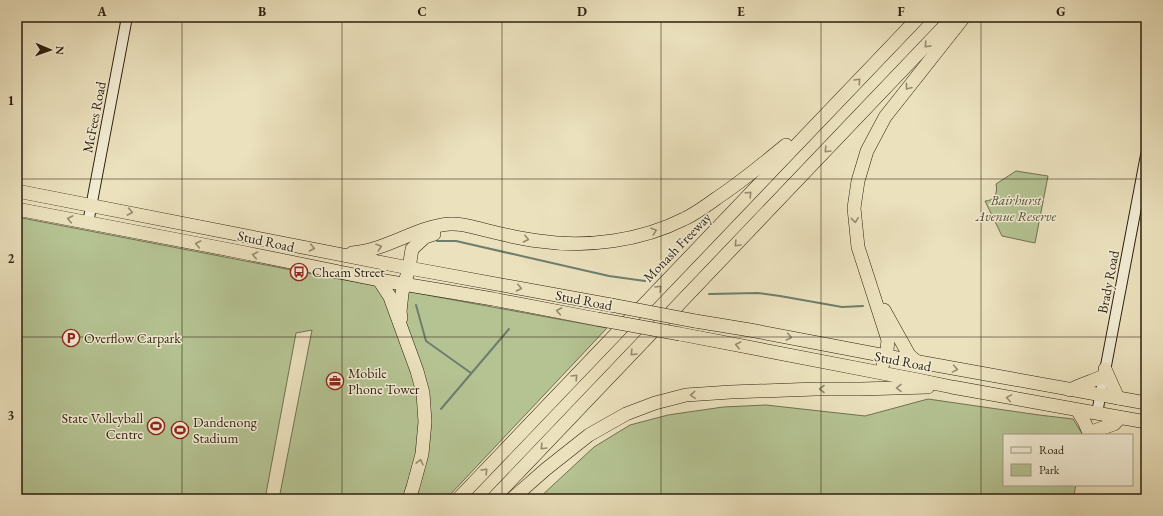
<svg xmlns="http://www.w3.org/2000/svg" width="1163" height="516" font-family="'EB Garamond',serif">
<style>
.green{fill:#b5c393;stroke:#717150}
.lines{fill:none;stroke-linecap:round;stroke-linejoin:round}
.stream{stroke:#6d7e6e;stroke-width:2}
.secondary-casing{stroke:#2d1f0d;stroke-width:12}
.highway-casing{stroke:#2d1f0d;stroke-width:14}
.secondary{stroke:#f2ecd4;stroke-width:10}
.highway{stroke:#ebe1bd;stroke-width:13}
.highway-bridge-casing{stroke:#2d1f0d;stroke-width:14;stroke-linecap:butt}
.highway-bridge{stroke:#ebe1bd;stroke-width:13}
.oneway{stroke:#968a6e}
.grid{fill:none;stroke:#2d1f0d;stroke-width:1;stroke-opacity:0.55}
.labels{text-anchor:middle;stroke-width:3;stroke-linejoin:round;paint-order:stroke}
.street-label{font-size:14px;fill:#2d1f0d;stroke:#f2ecd4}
.park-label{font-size:14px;font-style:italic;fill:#565035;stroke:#f2ecd4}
.poi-label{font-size:14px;fill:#2d1f0d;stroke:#f2ecd4;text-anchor:start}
.neatline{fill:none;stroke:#2d1f0d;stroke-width:1.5}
.grid-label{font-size:13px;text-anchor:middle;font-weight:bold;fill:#2d1f0d}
</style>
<rect width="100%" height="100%" fill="#ebe1bd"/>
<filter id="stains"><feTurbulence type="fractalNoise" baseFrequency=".005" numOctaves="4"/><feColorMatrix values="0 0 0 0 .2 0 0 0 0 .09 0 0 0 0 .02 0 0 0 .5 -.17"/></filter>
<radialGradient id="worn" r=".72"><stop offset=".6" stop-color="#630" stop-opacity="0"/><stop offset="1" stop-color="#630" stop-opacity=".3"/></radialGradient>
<g class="green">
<path d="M1016,171l32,5 -13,67 -33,-7 -17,-35c10,0 13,-9 11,-17z"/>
<polygon points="17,217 323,276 607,328 446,499 279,499 312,330 296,333 265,499 17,499"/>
<polygon points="928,399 1039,415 1073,419 1083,435 1004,435 1004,485 1076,485 1073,499 538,499 594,447 630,425 668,415 723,407 766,405 865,416"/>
</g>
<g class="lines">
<g class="stream">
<polyline points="437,241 456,241 609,276 645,281"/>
<polyline points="709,294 758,293 780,296 842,307 863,306"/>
<polyline points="416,305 426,341 471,373"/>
<polyline points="441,409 509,329"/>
</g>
<defs>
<g id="secondary">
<polyline points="88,223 127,17"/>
<polyline points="1097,413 1146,155"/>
</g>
<g id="highway">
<polyline points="17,191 409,268 611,305"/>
<polyline points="17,209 246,253 379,280 493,299 597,319"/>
<path d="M352,253c36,-3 65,-27 98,-29 14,-1 26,4 39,7 16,4 33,8 50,10 47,7 102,0 145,-22 11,-5 22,-13 33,-21 24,-16 46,-34 69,-53"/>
<polyline points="379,280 390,297 417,371 423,393 425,422 422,454 413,487 409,499"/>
<polyline points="884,310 909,355 917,362"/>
<polyline points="401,318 400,312 402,293 409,268 412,249 425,237 434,234"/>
<polyline points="695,321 750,330 886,356 1146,403"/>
<polyline points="680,334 918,380 952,387 1146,422"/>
<polyline points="883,364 887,350 888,340 858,247 854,208 858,181 867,151 885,117 964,17"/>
<polyline points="1105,369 1118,398"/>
<path d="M1070,390c11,-6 23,-9 34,-14"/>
<polyline points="1077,410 1084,421 1090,435"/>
<polyline points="1094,431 1114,424 1120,418"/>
<polyline points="458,499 919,17"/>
<polyline points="493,499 953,17"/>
<polyline points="512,499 546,469 589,435 626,414 655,403 686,395 731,392 816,389 861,389 928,387"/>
</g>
</defs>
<use href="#secondary" class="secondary-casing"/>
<use href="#highway" class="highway-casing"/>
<use href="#secondary" class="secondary"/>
<use href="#highway" class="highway"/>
<defs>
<g id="highway-bridge">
<polyline points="611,305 695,321"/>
<polyline points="597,319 680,334"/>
</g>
</defs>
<use href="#highway-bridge" class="highway-bridge-casing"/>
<use href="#highway-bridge" class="highway-bridge"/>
</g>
<defs><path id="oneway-chevron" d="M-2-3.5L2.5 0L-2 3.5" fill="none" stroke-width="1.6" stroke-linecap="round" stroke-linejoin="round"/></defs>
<g class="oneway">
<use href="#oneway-chevron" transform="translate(927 45) rotate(133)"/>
<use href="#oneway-chevron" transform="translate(858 81) rotate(-46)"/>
<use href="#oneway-chevron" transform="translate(908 87) rotate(128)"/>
<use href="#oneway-chevron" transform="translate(827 150) rotate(134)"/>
<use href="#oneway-chevron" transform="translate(749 194) rotate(-46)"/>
<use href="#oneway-chevron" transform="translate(130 212) rotate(11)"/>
<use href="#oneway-chevron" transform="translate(70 219) rotate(-169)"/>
<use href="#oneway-chevron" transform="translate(855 220) rotate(84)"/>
<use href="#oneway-chevron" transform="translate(654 231) rotate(-19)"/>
<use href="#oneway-chevron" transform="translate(526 239) rotate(12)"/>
<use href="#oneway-chevron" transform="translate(198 244) rotate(-169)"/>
<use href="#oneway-chevron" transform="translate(737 244) rotate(134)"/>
<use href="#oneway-chevron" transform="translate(379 247) rotate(-18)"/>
<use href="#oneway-chevron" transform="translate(312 248) rotate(11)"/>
<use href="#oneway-chevron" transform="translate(255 255) rotate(-168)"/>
<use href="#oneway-chevron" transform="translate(519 288) rotate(11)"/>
<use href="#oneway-chevron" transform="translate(659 288) rotate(-46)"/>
<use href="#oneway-chevron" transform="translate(559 311) rotate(-169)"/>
<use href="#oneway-chevron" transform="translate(789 337) rotate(11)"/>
<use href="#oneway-chevron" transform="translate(738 345) rotate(-169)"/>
<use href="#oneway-chevron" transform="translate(633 353) rotate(134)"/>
<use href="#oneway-chevron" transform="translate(955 369) rotate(10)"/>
<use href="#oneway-chevron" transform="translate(575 377) rotate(-46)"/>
<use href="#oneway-chevron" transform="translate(899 388) rotate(179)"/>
<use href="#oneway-chevron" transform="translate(822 389) rotate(-180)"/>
<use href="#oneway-chevron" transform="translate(693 395) rotate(176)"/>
<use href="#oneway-chevron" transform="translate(1009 398) rotate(-170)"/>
<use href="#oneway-chevron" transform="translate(543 447) rotate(134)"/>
<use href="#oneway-chevron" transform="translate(420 462) rotate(-76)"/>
<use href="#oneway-chevron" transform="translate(485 471) rotate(-46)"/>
</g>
<path class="grid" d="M182,17v482M342,17v482M502,17v482M661,17v482M821,17v482M981,17v482M17,179h1129M17,337h1129"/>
<defs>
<symbol id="bus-ring" viewBox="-11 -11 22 22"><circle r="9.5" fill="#f2ecd4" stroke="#8f2418" stroke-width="1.5"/><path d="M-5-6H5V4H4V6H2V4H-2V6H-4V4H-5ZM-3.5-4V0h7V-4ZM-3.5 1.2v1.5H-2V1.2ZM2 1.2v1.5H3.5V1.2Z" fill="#8f2418"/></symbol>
<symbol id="parking-ring" viewBox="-11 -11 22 22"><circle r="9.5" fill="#f2ecd4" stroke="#8f2418" stroke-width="1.5"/><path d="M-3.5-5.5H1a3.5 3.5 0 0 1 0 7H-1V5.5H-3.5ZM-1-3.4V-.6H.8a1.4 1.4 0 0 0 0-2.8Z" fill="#8f2418"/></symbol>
<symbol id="office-ring" viewBox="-11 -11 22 22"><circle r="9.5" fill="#f2ecd4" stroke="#8f2418" stroke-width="1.5"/><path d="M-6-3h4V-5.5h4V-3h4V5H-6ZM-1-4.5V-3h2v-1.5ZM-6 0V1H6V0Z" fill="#8f2418"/></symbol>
<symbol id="stadium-ring" viewBox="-11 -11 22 22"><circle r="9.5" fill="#f2ecd4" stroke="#8f2418" stroke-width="1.5"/><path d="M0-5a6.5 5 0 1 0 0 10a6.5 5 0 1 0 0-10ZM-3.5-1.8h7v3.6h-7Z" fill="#8f2418"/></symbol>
</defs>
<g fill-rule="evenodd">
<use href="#bus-ring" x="289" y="262" width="20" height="20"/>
<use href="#parking-ring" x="61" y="328" width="20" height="20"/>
<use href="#office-ring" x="325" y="371" width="20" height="20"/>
<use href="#stadium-ring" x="146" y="416" width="20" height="20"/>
<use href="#stadium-ring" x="170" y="420" width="20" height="20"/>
</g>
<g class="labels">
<g class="street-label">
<text transform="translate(94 117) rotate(-79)" y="5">McFees Road</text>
<text transform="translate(266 241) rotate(12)" y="5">Stud Road</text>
<text transform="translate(677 247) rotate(-46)" y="5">Monash Freeway</text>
<text transform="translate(1108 282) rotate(-79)" y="5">Brady Road</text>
<text transform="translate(584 300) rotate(11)" y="5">Stud Road</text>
<text transform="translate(903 361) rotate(11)" y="5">Stud Road</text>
</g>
<g class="park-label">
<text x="1016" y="205">Bairhurst<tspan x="1016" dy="16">Avenue Reserve</tspan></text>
</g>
<g class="poi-label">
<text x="312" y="277">Cheam Street</text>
<text x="84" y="343">Overflow Carpark</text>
<text x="348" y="378">Mobile<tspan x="348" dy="16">Phone Tower</tspan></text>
<text x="143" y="423" text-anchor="end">State Volleyball<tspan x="143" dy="16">Centre</tspan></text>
<text x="193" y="427">Dandenong<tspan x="193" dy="16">Stadium</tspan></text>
</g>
</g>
<rect width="1163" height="516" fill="none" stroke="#ebe1bd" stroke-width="44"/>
<rect x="1003" y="434" width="130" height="52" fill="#f2ecd4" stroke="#a39a84"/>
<rect x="1011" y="447" width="20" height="6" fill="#f2ecd4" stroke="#a39a84"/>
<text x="1039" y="454" font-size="12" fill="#2d1f0d">Road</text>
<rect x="1011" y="464" width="20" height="12" fill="#b5c393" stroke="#a39a84"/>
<text x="1039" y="474" font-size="12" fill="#2d1f0d">Park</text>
<g transform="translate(50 50) rotate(92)" stroke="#f2ecd4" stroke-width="3" paint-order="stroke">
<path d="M0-3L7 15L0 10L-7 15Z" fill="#2d1f0d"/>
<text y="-6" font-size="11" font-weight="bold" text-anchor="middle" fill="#2d1f0d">N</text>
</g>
<rect x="22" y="22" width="1119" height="472" class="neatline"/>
<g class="grid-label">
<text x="102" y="16">A</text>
<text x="262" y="16">B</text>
<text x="422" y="16">C</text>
<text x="582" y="16">D</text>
<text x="741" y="16">E</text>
<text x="901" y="16">F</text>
<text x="1061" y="16">G</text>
<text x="11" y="105">1</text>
<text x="11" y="263">2</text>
<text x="11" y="420">3</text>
</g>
<rect width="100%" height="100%" filter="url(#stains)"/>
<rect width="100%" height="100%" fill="url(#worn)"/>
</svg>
